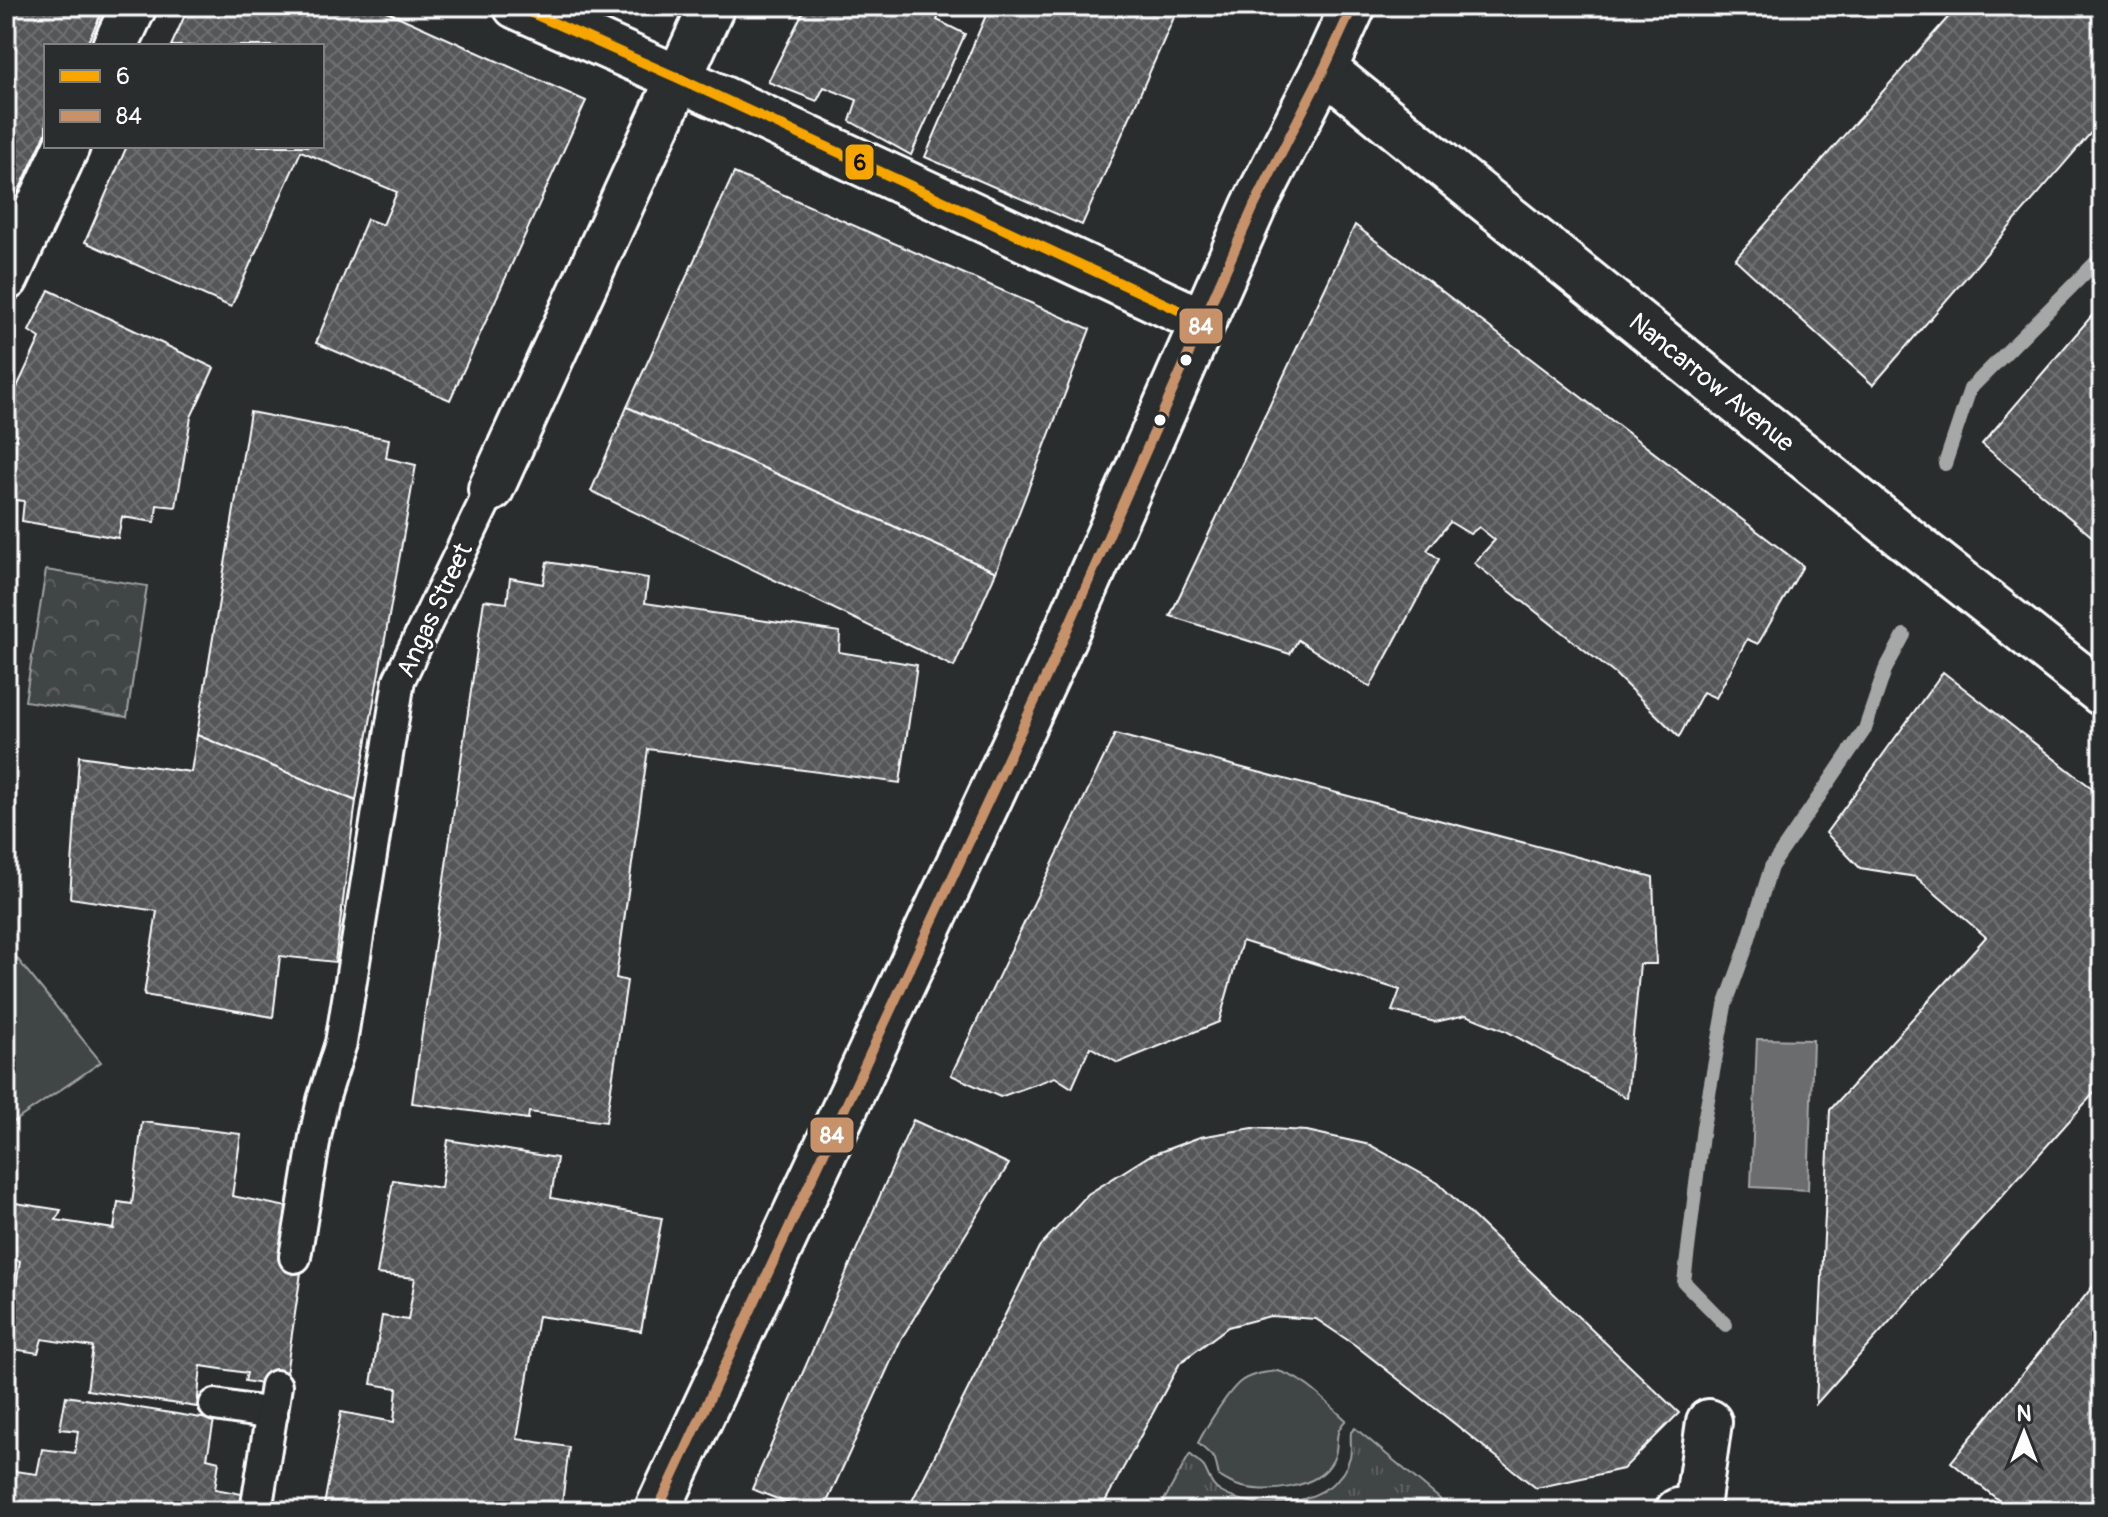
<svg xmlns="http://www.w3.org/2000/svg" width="2108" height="1517" font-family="Pangolin,sans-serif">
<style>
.grass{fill:url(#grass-tufts);stroke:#a0a2a2;stroke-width:2}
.park{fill:url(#park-crowns);stroke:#a0a2a2;stroke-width:2}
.garden{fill:#414445;stroke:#a0a2a2;stroke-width:2}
.water{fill:#6a6c6d;stroke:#a6a7a7;stroke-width:2}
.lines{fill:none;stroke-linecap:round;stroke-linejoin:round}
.stream{stroke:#a6a7a7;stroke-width:14}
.building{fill:url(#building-cross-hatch);stroke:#fff;stroke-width:2}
.lane-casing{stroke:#fff;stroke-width:36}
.street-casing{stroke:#fff;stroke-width:50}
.lane{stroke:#2a2d2e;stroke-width:30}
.street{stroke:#2a2d2e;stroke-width:44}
.bus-1-casing{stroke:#2a2d2e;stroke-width:16}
.bus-2-casing{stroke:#2a2d2e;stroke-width:16}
.bus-1{stroke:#f7a600;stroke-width:10}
.bus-2{stroke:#c7916a;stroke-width:10}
.bus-dot{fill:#fff;stroke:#2a2d2e;stroke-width:3}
.labels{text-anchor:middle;stroke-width:6;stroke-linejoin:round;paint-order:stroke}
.street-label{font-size:26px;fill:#fff;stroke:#2a2d2e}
.line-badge{stroke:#2a2d2e;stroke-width:3}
.badge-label{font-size:22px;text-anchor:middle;font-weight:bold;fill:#fff}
.pale-badge-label{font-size:22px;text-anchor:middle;font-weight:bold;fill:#111}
</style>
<defs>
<pattern id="grass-tufts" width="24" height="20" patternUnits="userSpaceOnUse" patternTransform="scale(2)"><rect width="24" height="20" fill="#414445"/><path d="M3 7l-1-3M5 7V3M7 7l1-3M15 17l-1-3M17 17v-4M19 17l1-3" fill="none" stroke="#5e6061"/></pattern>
<pattern id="park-crowns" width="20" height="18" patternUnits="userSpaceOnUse" patternTransform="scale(2)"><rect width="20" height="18" fill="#414445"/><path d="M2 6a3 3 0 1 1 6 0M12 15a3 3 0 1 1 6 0" fill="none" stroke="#5e6061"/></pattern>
<pattern id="building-cross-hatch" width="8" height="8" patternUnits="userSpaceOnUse" patternTransform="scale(2)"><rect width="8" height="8" fill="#555758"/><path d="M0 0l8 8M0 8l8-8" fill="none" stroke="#6e7071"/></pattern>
</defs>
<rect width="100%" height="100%" fill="#2a2d2e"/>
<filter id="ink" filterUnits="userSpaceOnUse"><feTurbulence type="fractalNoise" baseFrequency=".0125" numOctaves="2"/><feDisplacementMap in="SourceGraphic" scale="16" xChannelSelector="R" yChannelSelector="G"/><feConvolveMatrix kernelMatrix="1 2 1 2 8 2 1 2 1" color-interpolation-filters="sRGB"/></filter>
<g filter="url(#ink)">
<path class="grass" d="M1355,1428l85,71 3,9 -2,3h-283l32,-57c4,4 10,9 14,13 6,10 6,19 17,25 37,22 116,14 129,-35 2,-7 0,-17 1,-25z"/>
<polygon class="park" points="46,570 147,586 127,717 25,701"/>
<g class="garden">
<polygon points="6,945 101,1062 6,1127"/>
<path d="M1278,1371c27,7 48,31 68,49 -15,15 -5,25 -13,40 -14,29 -69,35 -97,25 -6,-2 -12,-6 -17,-9l-4,-17 -17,-16c8,-16 29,-50 42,-61 10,-8 25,-10 38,-11z"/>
</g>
<polygon class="water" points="1757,1039 1813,1040 1808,1190 1751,1187"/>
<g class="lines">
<g class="stream">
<polyline points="1945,464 1970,389 2102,256"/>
<polyline points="1726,1325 1684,1282 1703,1127 1725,1006 1745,951 1771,867 1865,729 1885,670 1904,635"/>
</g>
</g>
<g class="building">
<polygon points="6,6 105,6 86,46 46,46 46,133 6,218"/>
<polygon points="189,6 375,6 586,101 450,400 316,343 367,219 383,225 397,192 301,151 231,307 85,242 127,146 322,146 322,46 171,46"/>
<polygon points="806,6 943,6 937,20 965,34 911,155 850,121 857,100 824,87 817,101 768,82"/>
<polygon points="990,6 1179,6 1082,225 925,157"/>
<polygon points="1958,6 2102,6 2102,120 1873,385 1735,259"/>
<polygon points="734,173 1090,329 996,572 627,407"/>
<polygon points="1355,225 1803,566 1758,644 1747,639 1716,698 1703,692 1679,737 1615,674 1474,563 1495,540 1479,527 1470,534 1450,522 1427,550 1439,559 1370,687 1298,640 1290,654 1170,616"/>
<polygon points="49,290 214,368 191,417 176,507 157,505 155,522 122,517 118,538 22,521 24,501 6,499 6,431 10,402 40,338 29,331"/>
<polygon points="2101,305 2102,306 2102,545 1982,444"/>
<polygon points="627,407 996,572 954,667 591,491"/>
<polygon points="250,412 389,439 386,458 416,465 356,801 197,735"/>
<polygon points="547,562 648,578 645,603 840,632 839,652 917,665 900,783 648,749 616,978 627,981 606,1122 529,1112 528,1119 412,1103 484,600 507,603 510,578 543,584"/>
<polygon points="1943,672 2102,796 2102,1084 1816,1404 1830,1110 1986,937 1916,877 1860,868 1826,833"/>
<polygon points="1115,734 1653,877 1656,964 1640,964 1627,1098 1506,1031 1466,1015 1435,1022 1392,1011 1400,990 1242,941 1219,1022 1118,1063 1090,1047 1072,1088 1055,1077 1000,1097 951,1075"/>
<polygon points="197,735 356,801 335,962 280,956 273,1017 144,995 157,911 70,898 79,756 191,772"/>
<polygon points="913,1120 1009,1164 901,1339 823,1511 808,1511 752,1489"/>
<polygon points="142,1122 241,1134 232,1196 292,1208 303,1259 284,1388 245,1381 247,1373 201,1366 197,1407 87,1390 93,1347 42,1339 38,1353 6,1348 20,1261 6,1257 15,1203 61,1210 56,1220 114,1229 118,1202 132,1204"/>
<polygon points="1253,1128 1307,1131 1370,1145 1438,1183 1679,1413 1623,1469 1536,1488 1355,1345 1316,1319 1270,1316 1228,1327 1180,1363 1100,1511 907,1511 1039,1247 1088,1194 1149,1156 1200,1137"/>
<polygon points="448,1140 557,1158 551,1198 662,1218 641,1331 538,1316 517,1439 569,1447 561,1511 323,1511 341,1412 394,1422 397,1388 371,1384 382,1316 408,1320 415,1278 377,1274 393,1180 441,1188"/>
<polygon points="2098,1280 2102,1283 2102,1492 2086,1511 2012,1511 1951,1462"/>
<polygon points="66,1396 214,1420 207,1458 219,1461 215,1489 247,1495 245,1511 6,1511 6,1470 37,1474 42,1449 75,1453 78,1431 60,1429"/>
</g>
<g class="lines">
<defs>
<g id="lane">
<polyline points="295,1257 315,1137 323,1100 341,1043 399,680 491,489"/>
<polyline points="215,1405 272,1414"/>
<polyline points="256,1511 276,1386"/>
</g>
<g id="street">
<polyline points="516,6 678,78 1202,321"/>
<polyline points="115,46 134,6"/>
<polyline points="1324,69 1899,533 2102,693"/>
<polyline points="6,278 67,146"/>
<polyline points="491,489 712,6"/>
<polyline points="657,1511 1051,666 1254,206 1324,69 1353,6"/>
<polyline points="1678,1511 1697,1507 1709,1422"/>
</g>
</defs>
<use href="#lane" class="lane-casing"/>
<use href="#street" class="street-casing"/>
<use href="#lane" class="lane"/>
<use href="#street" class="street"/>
<defs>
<polyline id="bus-1" points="516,6 678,78 1202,321"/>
<polyline id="bus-2" points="657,1511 1051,666 1254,206 1324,69 1353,6"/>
</defs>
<use href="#bus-1" class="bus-1-casing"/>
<use href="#bus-2" class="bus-2-casing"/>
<use href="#bus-1" class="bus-1"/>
<use href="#bus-2" class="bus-2"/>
</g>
</g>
<g class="bus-dot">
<circle cx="1186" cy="360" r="7"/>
<circle cx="1160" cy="420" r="7"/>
</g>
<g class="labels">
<g class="street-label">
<text transform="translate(1712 382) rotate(39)" y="9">Nancarrow Avenue</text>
<text transform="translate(434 610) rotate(-65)" y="9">Angas Street</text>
</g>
</g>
<g class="line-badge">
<rect x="844" y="143" width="31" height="38" rx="8" fill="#f7a600"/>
<rect x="1178" y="307" width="46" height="38" rx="8" fill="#c7916a"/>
<rect x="809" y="1116" width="46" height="38" rx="8" fill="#c7916a"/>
</g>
<g class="badge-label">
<text x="1201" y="334">84</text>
<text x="832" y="1143">84</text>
</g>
<g class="pale-badge-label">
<text x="860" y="170">6</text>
</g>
<rect width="2108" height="1517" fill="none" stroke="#2a2d2e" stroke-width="32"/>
<rect x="16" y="16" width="2076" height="1485" fill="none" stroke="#fff" stroke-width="3" filter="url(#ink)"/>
<rect x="44" y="44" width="280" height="104" fill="#2a2d2e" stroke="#7f8182" stroke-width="2"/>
<rect x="60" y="70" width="40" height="12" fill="#f7a600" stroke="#7f8182" stroke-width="2"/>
<text x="116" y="84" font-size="24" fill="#ffffff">6</text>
<rect x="60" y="110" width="40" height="12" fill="#c7916a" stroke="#7f8182" stroke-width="2"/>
<text x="116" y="124" font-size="24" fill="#ffffff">84</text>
<g transform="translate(2024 1433)" stroke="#2a2d2e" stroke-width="6" paint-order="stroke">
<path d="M0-6L14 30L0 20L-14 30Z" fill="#ffffff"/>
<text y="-12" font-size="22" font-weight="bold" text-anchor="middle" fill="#ffffff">N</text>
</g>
</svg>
